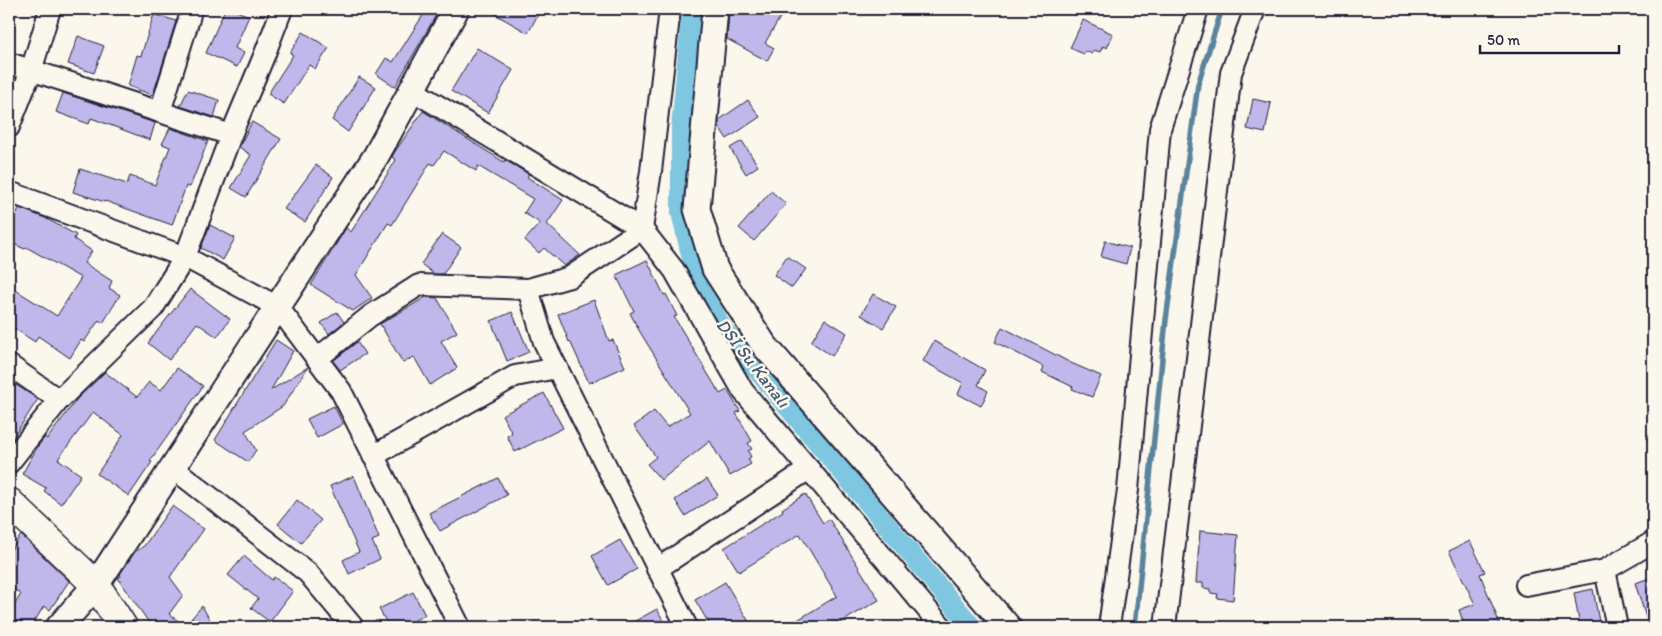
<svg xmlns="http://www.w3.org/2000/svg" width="1662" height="636" font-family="Itim,sans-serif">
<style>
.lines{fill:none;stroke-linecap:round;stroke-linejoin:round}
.stream{stroke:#5a849e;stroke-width:5.5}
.canal{stroke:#7fc6e0;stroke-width:20}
.building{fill:#c0b8ea;stroke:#22223b}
.minor-casing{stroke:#22223b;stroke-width:24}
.tertiary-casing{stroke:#22223b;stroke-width:29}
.secondary-casing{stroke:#22223b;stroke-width:31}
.minor{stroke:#fbf7ec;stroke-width:20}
.tertiary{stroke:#fbf7ec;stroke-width:25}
.secondary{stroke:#fbf7ec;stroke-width:28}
.labels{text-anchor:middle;stroke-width:5;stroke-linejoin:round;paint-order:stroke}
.water-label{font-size:18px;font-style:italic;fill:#435b75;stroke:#fbf7ec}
</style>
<rect width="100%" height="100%" fill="#fbf7ec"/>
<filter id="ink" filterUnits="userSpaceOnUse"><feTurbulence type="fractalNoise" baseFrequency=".02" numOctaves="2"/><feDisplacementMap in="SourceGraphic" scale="10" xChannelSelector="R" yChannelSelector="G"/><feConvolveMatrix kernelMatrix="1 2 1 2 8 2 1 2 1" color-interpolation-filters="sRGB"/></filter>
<g filter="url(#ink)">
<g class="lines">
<polyline class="stream" points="1135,627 1166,320 1198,84 1222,9"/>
<polyline class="canal" points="692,9 681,129 681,212 696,276 721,327 972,627"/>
</g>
<g class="building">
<polygon points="225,9 232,9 249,16 235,48 244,53 237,67 206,53"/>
<polygon points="427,9 436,15 395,87 376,74 386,58 393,62"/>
<polygon points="486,9 541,9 528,33"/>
<polygon points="732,9 755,9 765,14 768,9 785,9 765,43 774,48 767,61 727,39 729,13"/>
<polygon points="154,14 176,21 153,95 128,86 137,55 141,56"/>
<polygon points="1083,20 1113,34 1107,48 1103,46 1100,52 1094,50 1092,54 1086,51 1084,54 1070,48"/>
<polygon points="303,32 329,48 315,69 309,65 284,104 268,94 293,55 290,53"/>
<polygon points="78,36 104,46 94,73 68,64"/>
<polygon points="477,48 513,70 488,113 451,91"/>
<polygon points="359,77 376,87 348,132 332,120"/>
<polygon points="188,90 219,100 214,117 180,106"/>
<polygon points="63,93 155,123 150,140 91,118 89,124 56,112"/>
<polygon points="1253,99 1271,103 1265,133 1247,129"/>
<polygon points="748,100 760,117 727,139 719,127 719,120"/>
<polygon points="423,111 504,162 505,160 529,174 527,177 563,200 547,224 580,255 564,266 544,248 539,253 525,240 540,223 524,213 533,199 478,166 476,171 444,151 434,165 430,163 392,225 388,223 356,275 372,298 353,311 311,285 346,228 351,232 396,160 392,157 394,153"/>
<polygon points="252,122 281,139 246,197 231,188 251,155 239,147"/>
<polygon points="170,128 208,141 190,187 186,186 172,225 105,201 105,202 73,192 80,169 127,184 130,176 155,185 170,147 162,144"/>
<polygon points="742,141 758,166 746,174 730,148"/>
<polygon points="316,165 333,177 305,222 284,209"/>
<polygon points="771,191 786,204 754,241 739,228"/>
<polygon points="19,208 45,218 76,235 74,239 92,251 84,263 112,281 109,288 120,295 103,323 99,320 84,342 81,340 70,358 38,336 35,342 9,325 9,296 14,289 57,316 81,278 26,247 25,249 9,242 9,209 17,213"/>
<polygon points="210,225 235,238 223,260 201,248"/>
<polygon points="442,234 461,247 443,274 434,274 421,264"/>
<polygon points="1105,241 1130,248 1126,264 1101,257"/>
<polygon points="787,256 806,269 792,288 774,275"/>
<polygon points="647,260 664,295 666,294 677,316 674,317 720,394 727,390 740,411 736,413 752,441 748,443 752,449 748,451 751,457 748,459 751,464 730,476 710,441 661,480 647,464 656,457 634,426 654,411 667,427 690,413 640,332 630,313 634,311 616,275"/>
<polygon points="190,289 230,319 217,337 197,323 169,360 148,343"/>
<polygon points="873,294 896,307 883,328 861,315"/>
<polygon points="426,297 437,298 457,332 441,341 457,368 430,385 414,357 403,363 380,324"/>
<polygon points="594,300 609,341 613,340 625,367 589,383 570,341 569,342 558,314"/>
<polygon points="337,312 344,322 329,334 321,323"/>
<polygon points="512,312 529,352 507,361 491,321"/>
<polygon points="825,319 847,333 832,356 811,342"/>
<polygon points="1002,327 1071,363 1101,376 1092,397 1072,389 1073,387 1042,372 1044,367 995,342"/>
<polygon points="276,340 293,351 271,390 308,367 283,406 245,431 256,450 248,462 215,440"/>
<polygon points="934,341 985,370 978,385 988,391 981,406 958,394 963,383 923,361"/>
<polygon points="357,342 365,354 340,370 333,361"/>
<polygon points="177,368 203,386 150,461 152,462 129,496 97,474 123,435 93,412 58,459 81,475 61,504 44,491 46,488 22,474 38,446 45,437 47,439 77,399 105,372 137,397 149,382 161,390"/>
<polygon points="16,385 38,399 9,444 9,396"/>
<polygon points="544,393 563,428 515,452 507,436 512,433 502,415"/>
<polygon points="334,406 343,424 317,438 307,419"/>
<polygon points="354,476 379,538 372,541 380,559 349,574 343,560 359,552 330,486"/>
<polygon points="498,478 507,495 440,531 429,513"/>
<polygon points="707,479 718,495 685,516 675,500"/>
<polygon points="805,494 823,523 829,519 879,600 833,627 786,627 837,596 800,534 739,572 724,548 783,511 782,509"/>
<polygon points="297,500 321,520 301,543 278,524"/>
<polygon points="172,506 204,529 170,577 183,595 169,614 185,626 202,606 214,627 152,627 118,578 121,576 120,574 135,552 144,546"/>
<polygon points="1200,531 1238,535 1233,600 1217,598 1218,594 1210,593 1210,589 1203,588 1203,583 1196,583"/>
<polygon points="21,535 69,581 50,610 44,606 31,627 9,627 9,614 21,594 9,586 9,553"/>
<polygon points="620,540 637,569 608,585 592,556"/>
<polygon points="1470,541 1485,572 1480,574 1501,627 1465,627 1459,610 1475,604 1449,551"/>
<polygon points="244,556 272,580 274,577 293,591 270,622 251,608 258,599 228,575"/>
<polygon points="1653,577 1653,627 1649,627 1635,583"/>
<polygon points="725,582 752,627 711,627 695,600"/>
<polygon points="1593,589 1600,627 1580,627 1574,593"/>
<polygon points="413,592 425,615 401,627 389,627 379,609"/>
<polygon points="657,609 667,627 624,627"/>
</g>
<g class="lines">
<defs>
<g id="minor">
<polyline points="9,63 231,135"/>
<polyline points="412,90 642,229 674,270 743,391 942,627"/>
<polyline points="160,112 189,19 191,9"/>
<polyline points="9,127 31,71 50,9"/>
<polyline points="9,192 185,257 278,307 341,391 460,627"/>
<polyline points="528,289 544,342 687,627"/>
<polyline points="318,358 370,316 419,285 528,289 570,277 642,229 651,171 670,9"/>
<polyline points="9,365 59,400"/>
<polyline points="373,456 515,376 557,368"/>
<polyline points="9,463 59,400 153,308 185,257 231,135 264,56 282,9"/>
<polyline points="173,468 308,573 353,627"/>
<polyline points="657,569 809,469"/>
<polyline points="1605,570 1617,627"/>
<polyline points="1526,585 1605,570 1653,542"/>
<polyline points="1109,627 1128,490 1160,129 1198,9"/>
<polyline points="1165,627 1231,73 1255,9"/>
</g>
<g id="tertiary">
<polyline points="715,9 697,209 715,269 764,345 1008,627"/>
<polyline points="59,627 96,585 376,156 456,9"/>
</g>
<polyline id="secondary" points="9,502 96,585 123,627"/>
</defs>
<use href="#minor" class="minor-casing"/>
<use href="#tertiary" class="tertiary-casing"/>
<use href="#secondary" class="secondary-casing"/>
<use href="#minor" class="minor"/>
<use href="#tertiary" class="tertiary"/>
<use href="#secondary" class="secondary"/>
</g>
</g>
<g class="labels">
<g class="water-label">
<text transform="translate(753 363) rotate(52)" y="6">DSİ Su Kanalı</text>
</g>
</g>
<rect width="1662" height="636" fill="none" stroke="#fbf7ec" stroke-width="30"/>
<rect x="15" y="15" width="1632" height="606" fill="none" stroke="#22223b" stroke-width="2" filter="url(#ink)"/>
<path d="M1480 45v8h139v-8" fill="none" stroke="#22223b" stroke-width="2.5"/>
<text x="1487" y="45" font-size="15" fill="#22223b" stroke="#fbf7ec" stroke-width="4" paint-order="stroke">50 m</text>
</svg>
